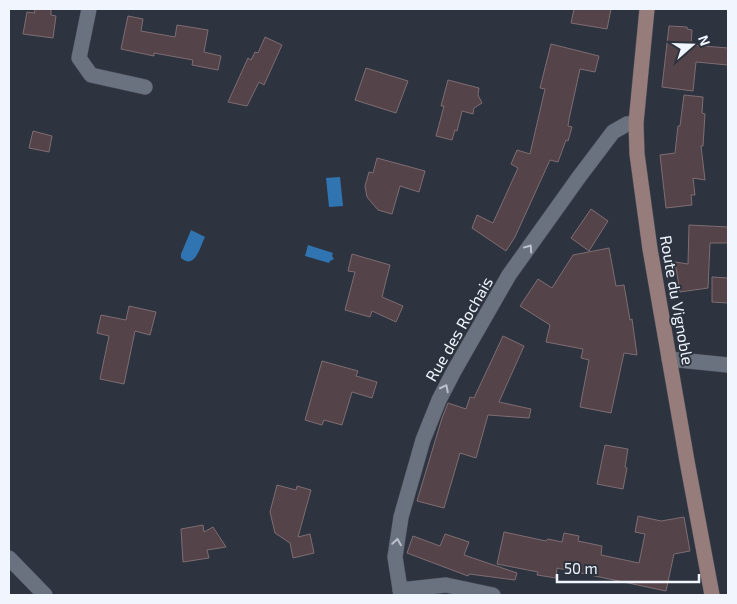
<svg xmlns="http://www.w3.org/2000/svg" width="737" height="604" font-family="'Exo 2',sans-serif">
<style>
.water{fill:#3075b1}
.building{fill:#544449;stroke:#7e6d72}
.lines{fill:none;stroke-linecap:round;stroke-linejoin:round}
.street-casing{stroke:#4a4f5a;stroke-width:16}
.secondary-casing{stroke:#4a4f5a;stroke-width:16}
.street{stroke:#6a717f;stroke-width:15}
.secondary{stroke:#967c7a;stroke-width:15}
.oneway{stroke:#bbc0cb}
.labels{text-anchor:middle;stroke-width:4;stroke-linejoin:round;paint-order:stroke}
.street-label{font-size:16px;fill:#f1f5fd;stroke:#2d333f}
</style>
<rect width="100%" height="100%" fill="#2d333f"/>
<g class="water">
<polygon points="340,177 343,206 329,207 326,178"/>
<path d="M191,230l14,7c-5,10 -10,33 -24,21v-4z"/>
<polygon points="308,245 333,253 332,256 334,259 330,261 329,263 305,256"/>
</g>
<g class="building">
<polygon points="34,9 51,9 51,15 56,16 53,38 23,34 27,12 35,13"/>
<polygon points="574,9 611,9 607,29 571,23"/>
<polygon points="128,16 143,19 141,31 175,37 177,25 208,30 204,52 221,56 218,70 192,65 193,60 154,53 154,56 121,49"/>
<polygon points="669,26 687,27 687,29 692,30 691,45 728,48 728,65 696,62 693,91 662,87"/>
<polygon points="265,37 282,45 264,85 259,82 247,106 228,102 248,58 251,60 255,52 258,53"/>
<polygon points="551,44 599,56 595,72 580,69 569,119 568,126 572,127 568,141 566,140 558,162 550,160 515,237 506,251 472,228 477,215 493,223 518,168 511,164 517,150 530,154 545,89 540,88"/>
<polygon points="366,68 408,81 396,113 355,100"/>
<polygon points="448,80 479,88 478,95 482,103 474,108 473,114 462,111 457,131 455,130 452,140 436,136 444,106 441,106"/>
<polygon points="684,95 703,97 702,113 705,114 703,146 701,146 705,180 693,178 695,195 691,195 692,205 666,208 660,155 675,153 678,126 680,126"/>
<polygon points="33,131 52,136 49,152 29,148"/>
<polygon points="377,158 425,171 419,192 400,186 392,214 378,210 367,197 365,186 369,172 373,173"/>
<polygon points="591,209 608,221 589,251 571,238"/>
<polygon points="689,225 728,227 728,243 710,243 708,288 680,292 675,262 688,264"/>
<polygon points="609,248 616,286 624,285 630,320 632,319 637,355 624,353 611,413 580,407 589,360 581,358 583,349 546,342 550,325 520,306 538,279 552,288 573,255"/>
<polygon points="352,254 390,265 382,297 403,306 396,322 372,311 370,317 345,310 355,272 348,271"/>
<polygon points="712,277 728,278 728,303 712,302"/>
<polygon points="129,306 156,312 150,335 135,331 124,384 100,379 109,336 97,333 101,315 126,320"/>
<polygon points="503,336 524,346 499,402 531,409 529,418 488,415 476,458 460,453 444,508 417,501 442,418 448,403 466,409 470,397 474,398"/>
<polygon points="322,361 358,371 356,376 377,382 372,398 352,392 342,425 324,420 322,425 305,420"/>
<polygon points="605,445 628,449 625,467 627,468 623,489 597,484"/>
<polygon points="277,485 296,490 297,486 311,490 298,537 310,534 314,553 293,558 290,543 275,533 270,512"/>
<polygon points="638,516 661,521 684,517 690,551 674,554 666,591 557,568 556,578 537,575 538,572 497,564 504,532 546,541 548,539 562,542 564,533 579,536 578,541 602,546 601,555 639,563 645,534 635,532"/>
<polygon points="203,525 204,532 213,527 226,547 207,550 209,558 183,562 181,529"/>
<polygon points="445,534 469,542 464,555 517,573 515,580 469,574 468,576 407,553 413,536 440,546"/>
</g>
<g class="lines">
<defs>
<g id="street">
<polyline points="89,9 79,58 91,75 145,87"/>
<polyline points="669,359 728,365"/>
<polyline points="9,558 45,595"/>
<polyline points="400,590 446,585 493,595"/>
<polyline points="401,595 395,557 401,517 423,440 439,400 454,371 509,275 579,177 613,132 627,124 636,123"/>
</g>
<polyline id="secondary" points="647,9 636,123 637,154 650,249 687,461 712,595"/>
</defs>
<use href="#street" class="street-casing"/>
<use href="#secondary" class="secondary-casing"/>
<use href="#street" class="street"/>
<use href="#secondary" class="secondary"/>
</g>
<defs><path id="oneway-chevron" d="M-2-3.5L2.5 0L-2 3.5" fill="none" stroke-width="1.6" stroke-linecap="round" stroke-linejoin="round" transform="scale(1.25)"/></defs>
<g class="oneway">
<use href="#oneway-chevron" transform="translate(529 248) rotate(-55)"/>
<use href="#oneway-chevron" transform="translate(445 388) rotate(-63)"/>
<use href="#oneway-chevron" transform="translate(397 542) rotate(-81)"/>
</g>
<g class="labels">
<g class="street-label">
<text transform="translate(677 300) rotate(80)" y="6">Route du Vignoble</text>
<text transform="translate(459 329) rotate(-60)" y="6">Rue des Rochais</text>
</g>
</g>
<rect width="737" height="604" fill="none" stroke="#f1f5fd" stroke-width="20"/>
<g transform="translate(692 45) rotate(70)" stroke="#2d333f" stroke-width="4" paint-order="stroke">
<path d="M0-4L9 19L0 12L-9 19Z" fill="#f1f5fd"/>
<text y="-8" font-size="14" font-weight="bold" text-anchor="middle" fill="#f1f5fd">N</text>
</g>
<path d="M557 574v8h142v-8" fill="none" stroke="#f1f5fd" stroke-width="2.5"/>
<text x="564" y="574" font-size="15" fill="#f1f5fd" stroke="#2d333f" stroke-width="4" paint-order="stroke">50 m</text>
</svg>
